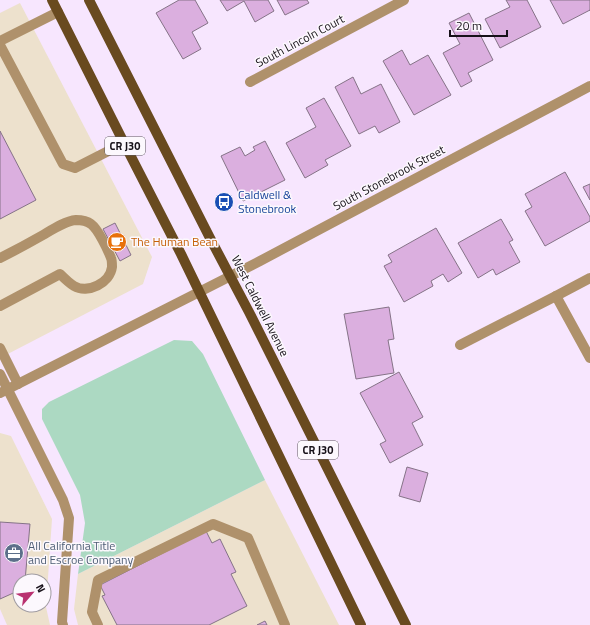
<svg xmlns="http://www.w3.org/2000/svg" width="590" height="625" font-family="'Titillium Web',sans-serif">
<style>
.commercial{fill:#ede1cd;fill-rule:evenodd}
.green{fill:#acd9c2}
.building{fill:#dbafdf;stroke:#857387}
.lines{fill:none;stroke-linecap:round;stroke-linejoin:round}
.service{stroke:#af916b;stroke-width:10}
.minor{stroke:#af916b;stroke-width:10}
.primary{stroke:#694a1f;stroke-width:10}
.labels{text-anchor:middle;stroke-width:3;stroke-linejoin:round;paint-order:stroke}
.shield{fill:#fcf8fd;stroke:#5c565d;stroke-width:1}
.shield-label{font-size:11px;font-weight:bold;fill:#171119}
.street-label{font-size:12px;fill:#171119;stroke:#fcf8fd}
.transit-label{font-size:12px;fill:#164399;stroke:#fcf8fd;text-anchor:start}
.food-label{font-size:12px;fill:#c56008;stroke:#fcf8fd;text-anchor:start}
.service-label{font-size:12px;fill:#4e5e75;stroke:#fcf8fd;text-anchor:start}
</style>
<rect width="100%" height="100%" fill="#f7e6fe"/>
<g class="commercial">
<polygon points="20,3 152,257 143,284 0,358 0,13"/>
<path d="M0,433l11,3 41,83 -6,88 4,18h-43l-7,-16zM20,581h24v24h-24z"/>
<polygon points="265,480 339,625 78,625 74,609 78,574"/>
</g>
<polygon class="green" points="174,340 192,341 203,354 265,480 78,574 85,523 80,495 42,419 42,409 49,402"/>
<g class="building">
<polygon points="179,0 195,0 208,23 192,32 201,49 183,59 156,13"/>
<polygon points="220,0 268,0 274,11 255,22 244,1 227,11"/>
<polygon points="277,0 307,0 309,3 285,15"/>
<polygon points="506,0 527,0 541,27 500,48 485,19 510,7"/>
<polygon points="550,0 590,0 590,11 590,10 563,24"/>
<polygon points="469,13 493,60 468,73 472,81 461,87 443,53 460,44 449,23"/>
<polygon points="402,50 410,65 428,55 451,95 414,115 383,61"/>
<polygon points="353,77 361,94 381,84 400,122 379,133 375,126 359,134 335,87"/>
<polygon points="324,98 351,146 325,160 328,165 305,178 286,143 316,127 306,108"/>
<polygon points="0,131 36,200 0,219"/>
<polygon points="265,141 285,180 243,201 221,156 240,147 245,156 255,150 253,147"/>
<polygon points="565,172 590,217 590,221 545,246 525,211 532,207 525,194"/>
<polygon points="590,184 590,200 583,187"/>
<polygon points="501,219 513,240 509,242 520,262 496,275 493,269 478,278 458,243"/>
<polygon points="115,223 131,255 120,261 103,229"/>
<polygon points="436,228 462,273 448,282 443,274 431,281 433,286 404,302 384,266 392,262 388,255"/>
<polygon points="389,307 394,339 388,340 394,373 356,379 344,314"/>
<polygon points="399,372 423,417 412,423 423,445 390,463 380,444 386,441 360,393"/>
<polygon points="407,467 428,473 420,502 399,496"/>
<polygon points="0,522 30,524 25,581 20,581 20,590 0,599"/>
<polygon points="206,531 212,543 220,539 236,572 231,574 247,606 209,625 117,625 102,596 105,595 100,585"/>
<polygon points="265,621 267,625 257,625"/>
</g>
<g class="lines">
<g class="service">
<polyline points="0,41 58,12"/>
<polyline points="0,45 63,164 75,168 124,143"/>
<path d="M0,258c14,-7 29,-15 43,-23 10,-6 22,-14 33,-15 6,0 11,1 15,4 7,5 17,26 20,34 1,2 1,6 1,9 -2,16 -24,27 -38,19 -5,-3 -10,-8 -14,-12l-60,32"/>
<polyline points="0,348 18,384"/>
<polyline points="0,374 63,500 69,518 62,622 63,625"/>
<polyline points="98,625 92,612 98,580 213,524 248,538 285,625"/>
</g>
<g class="minor">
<polyline points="250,82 404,0"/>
<polyline points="556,296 590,358"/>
<polyline points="460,345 556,296 590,278"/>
<polyline points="0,393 260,261 590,86"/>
</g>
<g class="primary">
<polyline points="52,0 124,143 181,254 361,625"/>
<polyline points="89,0 210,238 249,312 406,625"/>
</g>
</g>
<defs>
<symbol id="bus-disc" viewBox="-11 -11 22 22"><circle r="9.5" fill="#1a4fb4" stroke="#fcf8fd"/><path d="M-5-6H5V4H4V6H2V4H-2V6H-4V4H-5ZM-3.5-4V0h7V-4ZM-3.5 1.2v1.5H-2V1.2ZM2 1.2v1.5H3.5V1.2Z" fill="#fff"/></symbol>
<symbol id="cafe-disc" viewBox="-11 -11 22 22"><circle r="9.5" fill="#e8710a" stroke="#fcf8fd"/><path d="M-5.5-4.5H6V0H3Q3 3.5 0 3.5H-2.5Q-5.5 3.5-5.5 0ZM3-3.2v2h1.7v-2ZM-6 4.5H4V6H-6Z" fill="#fff"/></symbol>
<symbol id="office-disc" viewBox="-11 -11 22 22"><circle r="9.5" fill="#5c6f8a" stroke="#fcf8fd"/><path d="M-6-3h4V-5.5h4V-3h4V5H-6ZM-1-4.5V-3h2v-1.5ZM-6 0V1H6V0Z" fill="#fff"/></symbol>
</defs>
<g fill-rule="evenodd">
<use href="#bus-disc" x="213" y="191" width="22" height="22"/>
<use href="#cafe-disc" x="106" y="231" width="22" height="22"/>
<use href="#office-disc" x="3" y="542" width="22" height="22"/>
</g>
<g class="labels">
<g class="shield">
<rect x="105" y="137" width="40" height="18" rx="3"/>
<rect x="298" y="441" width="40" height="18" rx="3"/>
</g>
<g class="shield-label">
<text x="125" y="150">CR J30</text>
<text x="318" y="454">CR J30</text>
</g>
<g class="street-label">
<text transform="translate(300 41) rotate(-28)" y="4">South Lincoln Court</text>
<text transform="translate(389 178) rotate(-28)" y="4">South Stonebrook Street</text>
<text transform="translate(260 306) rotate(63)" y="4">West Caldwell Avenue</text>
</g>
<g class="transit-label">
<text x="238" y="199">Caldwell &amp;<tspan x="238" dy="14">Stonebrook</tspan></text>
</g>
<g class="food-label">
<text x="131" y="246">The Human Bean</text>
</g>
<g class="service-label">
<text x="28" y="550">All California Title<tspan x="28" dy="14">and Escroe Company</tspan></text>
</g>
</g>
<g transform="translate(32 593) rotate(62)"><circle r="19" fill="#fcf8fd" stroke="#a09ca2"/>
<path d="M0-3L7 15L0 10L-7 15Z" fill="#b93170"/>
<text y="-6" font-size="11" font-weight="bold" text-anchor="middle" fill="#171119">N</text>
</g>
<path d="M450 30v6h57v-6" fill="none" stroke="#171119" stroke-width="2"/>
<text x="456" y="30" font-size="12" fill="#171119" stroke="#fcf8fd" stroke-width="3" paint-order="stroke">20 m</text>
</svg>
